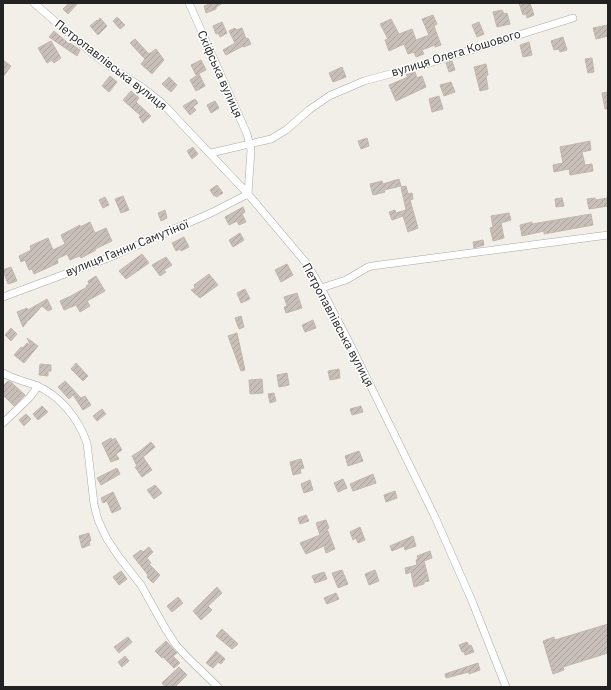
<svg xmlns="http://www.w3.org/2000/svg" width="611" height="690" font-family="'IBM Plex Sans',sans-serif">
<style>
.building{fill:url(#building-hatch);stroke:#c4b6ab}
.lines{fill:none;stroke-linecap:round;stroke-linejoin:round}
.minor-casing{stroke:#a9a9a9;stroke-width:8}
.minor{stroke:#fff;stroke-width:7}
.labels{text-anchor:middle;stroke-width:3;stroke-linejoin:round;paint-order:stroke}
.street-label{font-size:12px;fill:#222;stroke:#fff}
</style>
<defs>
<pattern id="building-hatch" width="6" height="6" patternUnits="userSpaceOnUse"><rect width="6" height="6" fill="#c7bfb8"/><path d="M-1 1l2-2M0 6l6-6M5 7l2-2" fill="none" stroke="#aba49e"/></pattern>
</defs>
<rect width="100%" height="100%" fill="#f2efe9"/>
<g class="building">
<polygon points="69,3 78,3 68,14 63,9"/>
<polygon points="208,3 223,3 216,7 216,9 206,13 204,6 209,4"/>
<polygon points="519,3 530,3 534,15 527,18 526,14 523,15"/>
<polygon points="502,10 504,14 507,13 510,24 497,27 493,12"/>
<polygon points="433,15 437,24 434,26 441,45 435,47 435,45 422,50 424,54 416,57 414,52 408,54 404,44 389,51 385,40 388,39 380,24 391,19 399,34 412,29 416,40 429,35 422,19"/>
<polygon points="117,17 125,25 120,29 113,21"/>
<polygon points="100,18 107,26 98,35 90,26 97,20 98,21"/>
<polygon points="222,22 227,33 220,37 218,33 216,34 213,26"/>
<polygon points="479,22 484,34 477,37 472,25"/>
<polygon points="608,25 608,36 596,39 593,28"/>
<polygon points="235,28 236,30 242,28 246,39 248,38 251,44 244,47 243,46 226,55 223,50 235,43 229,31"/>
<polygon points="54,31 69,44 70,43 80,50 77,56 49,37"/>
<polygon points="563,37 567,50 560,52 559,49 554,50 551,41"/>
<polygon points="135,39 149,54 156,49 164,60 152,74 141,64 145,59 130,43"/>
<polygon points="51,41 61,58 54,63 52,60 47,63 38,48"/>
<polygon points="529,42 532,55 523,57 520,45"/>
<polygon points="592,58 594,72 588,73 585,59"/>
<polygon points="3,60 11,66 3,77"/>
<polygon points="201,60 206,70 196,75 191,65"/>
<polygon points="452,61 455,70 449,72 446,63"/>
<polygon points="486,64 488,75 486,76 488,89 480,91 474,67"/>
<polygon points="342,67 346,77 333,82 329,73"/>
<polygon points="415,72 417,78 422,76 426,87 396,101 389,85 408,77 406,75"/>
<polygon points="199,74 205,86 196,91 190,80"/>
<polygon points="110,76 117,82 109,92 102,86"/>
<polygon points="169,77 177,85 171,92 162,84"/>
<polygon points="451,82 455,92 444,96 440,85"/>
<polygon points="131,91 139,98 136,102 151,116 143,123 139,117 141,116 123,100"/>
<polygon points="608,92 608,109 605,109 602,93"/>
<polygon points="439,96 443,109 432,112 429,99"/>
<polygon points="195,99 198,103 193,107 196,110 190,115 183,106"/>
<polygon points="215,101 219,108 211,113 207,105"/>
<polygon points="367,138 369,146 361,149 358,141"/>
<polygon points="590,141 591,150 582,152 585,165 592,164 593,171 570,175 569,169 554,172 553,165 563,163 560,147"/>
<polygon points="193,147 198,154 192,159 187,151"/>
<polygon points="399,179 401,186 384,190 385,192 373,195 370,184 382,181 383,184"/>
<polygon points="217,185 223,193 216,197 215,195 214,196 210,190"/>
<polygon points="406,186 408,194 412,193 413,199 410,200 418,228 408,232 403,216 392,220 389,212 395,210 396,213 406,210 401,187"/>
<polygon points="123,196 129,210 121,213 115,199"/>
<polygon points="105,197 109,205 103,208 99,200"/>
<polygon points="562,198 564,206 556,207 555,199"/>
<polygon points="595,198 596,200 607,198 608,206 589,209 587,199"/>
<polygon points="243,207 245,212 242,214 246,222 239,225 237,221 229,225 225,217"/>
<polygon points="165,210 167,218 161,221 158,213"/>
<polygon points="509,213 511,220 501,223 504,238 493,241 490,228 493,227 491,216"/>
<polygon points="591,214 593,225 544,234 544,231 522,236 520,225 532,222 532,224"/>
<polygon points="90,222 95,233 106,228 112,241 95,249 96,250 81,258 79,256 70,260 67,254 57,259 58,263 34,274 32,269 29,270 25,260 21,262 19,256 31,250 30,246 48,238 53,250 65,244 61,235 80,225 80,227"/>
<polygon points="240,233 244,240 233,247 229,240"/>
<polygon points="184,237 189,247 181,251 180,249 176,251 172,243"/>
<polygon points="483,240 484,245 474,248 473,242"/>
<polygon points="142,254 149,263 126,279 119,271"/>
<polygon points="166,257 172,265 164,270 166,272 160,276 152,265"/>
<polygon points="287,264 293,275 281,282 275,270"/>
<polygon points="11,267 17,281 8,284 3,270"/>
<polygon points="209,274 218,285 200,298 191,290 195,288 194,285"/>
<polygon points="96,276 105,291 87,301 90,306 80,312 76,305 64,310 60,301 71,296 87,287 86,286 89,284 88,281"/>
<polygon points="245,289 250,299 241,303 237,293"/>
<polygon points="297,293 302,308 286,313 284,307 287,306 284,297"/>
<polygon points="47,299 52,309 48,311 42,306 29,320 27,321 27,322 23,327 17,312 27,308 28,310"/>
<polygon points="241,316 244,327 239,329 235,318"/>
<polygon points="313,320 316,328 305,332 302,325"/>
<polygon points="11,328 17,334 11,341 5,335"/>
<polygon points="237,333 245,370 241,371 228,336"/>
<polygon points="27,338 38,346 24,363 14,355 21,347 23,348 27,343 31,346"/>
<polygon points="76,363 88,376 83,381 71,369"/>
<polygon points="40,364 51,365 51,371 48,371 48,376 39,375"/>
<polygon points="339,369 340,378 330,380 328,371"/>
<polygon points="287,373 289,385 279,387 277,375"/>
<polygon points="262,379 263,393 250,394 249,380"/>
<polygon points="8,381 12,383 25,395 14,406 3,395 3,386"/>
<polygon points="65,381 81,398 85,396 91,405 83,410 73,395 69,399 58,387"/>
<polygon points="274,393 276,401 270,403 268,394"/>
<polygon points="42,406 48,412 38,420 33,414"/>
<polygon points="361,406 363,412 352,415 350,409"/>
<polygon points="102,409 106,414 97,421 93,416"/>
<polygon points="26,414 31,419 24,426 19,420"/>
<polygon points="111,438 112,440 115,438 122,450 116,454 119,459 111,462 102,443"/>
<polygon points="151,442 155,447 143,457 152,470 142,477 135,467 137,466 132,456 140,451"/>
<polygon points="359,451 363,461 348,466 345,456"/>
<polygon points="301,459 304,468 300,469 301,473 293,475 290,462"/>
<polygon points="117,468 120,474 101,485 97,478"/>
<polygon points="373,474 376,483 353,491 350,484"/>
<polygon points="343,479 347,488 338,492 334,483"/>
<polygon points="310,480 313,490 304,493 301,484"/>
<polygon points="155,485 162,493 154,499 147,490"/>
<polygon points="395,491 397,498 386,502 384,495"/>
<polygon points="113,492 121,509 112,513 107,501 103,503 101,498"/>
<polygon points="306,515 309,521 300,524 298,518"/>
<polygon points="326,520 329,528 327,529 335,549 326,553 324,546 306,554 300,543 320,535 316,523"/>
<polygon points="360,527 365,540 358,543 356,538 353,540 350,532"/>
<polygon points="89,533 91,541 89,541 90,545 82,548 79,536"/>
<polygon points="413,536 416,546 405,550 404,546 392,551 390,546"/>
<polygon points="149,547 153,552 147,558 151,563 149,564 160,575 153,583 147,577 148,575 133,556 141,550 143,552"/>
<polygon points="430,551 432,558 424,561 429,581 424,582 424,584 414,587 411,572 406,574 405,568 417,565 416,560 418,559 417,556"/>
<polygon points="342,570 348,584 338,588 332,573"/>
<polygon points="375,570 379,581 369,585 365,574"/>
<polygon points="121,571 127,579 119,585 113,577"/>
<polygon points="324,572 327,579 315,583 312,576"/>
<polygon points="217,587 222,593 208,606 212,610 201,620 193,611"/>
<polygon points="336,593 339,599 327,604 324,598"/>
<polygon points="178,597 183,603 172,612 167,606"/>
<polygon points="608,624 608,653 563,667 564,670 553,674 543,641 554,637 555,640"/>
<polygon points="222,629 238,644 232,649 216,636"/>
<polygon points="128,637 132,642 119,653 114,647"/>
<polygon points="166,641 177,653 173,656 180,663 174,668 163,657 162,658 155,651"/>
<polygon points="467,642 469,646 471,645 474,652 465,655 464,652 462,652 459,645"/>
<polygon points="216,651 225,659 221,664 218,662 213,668 206,663"/>
<polygon points="125,656 129,661 122,667 118,662"/>
<polygon points="478,663 480,670 469,674 469,672 446,678 445,674"/>
<polygon points="179,667 187,675 175,687 165,687 162,683"/>
</g>
<g class="lines">
<defs>
<g id="minor">
<polyline points="34,3 81,44 101,60 143,88 162,103 248,194 307,264 321,288 349,342 435,517 472,601 506,687"/>
<polyline points="211,153 271,139 286,130 309,110 329,96 364,81 423,65 573,18"/>
<polyline points="321,288 346,280 368,267 372,266 608,235"/>
<polyline points="3,297 108,258 211,213 248,194 251,150 247,134 189,3"/>
<path d="M3,373c10,6 21,8 32,12 25,10 43,33 52,58l7,61 4,16 9,19 12,18 22,28 24,43 11,17 12,13 30,29"/>
<polyline points="3,423 30,397 38,386"/>
</g>
</defs>
<use href="#minor" class="minor-casing"/>
<use href="#minor" class="minor"/>
</g>
<g class="labels">
<g class="street-label">
<text transform="translate(456 53) rotate(-17)" y="4">вулиця Олега Кошового</text>
<text transform="translate(111 65) rotate(38)" y="4">Петропавлівська вулиця</text>
<text transform="translate(220 74) rotate(66)" y="4">Скіфська вулиця</text>
<text transform="translate(127 248) rotate(-22)" y="4">вулиця Ганни Самутіної</text>
<text transform="translate(338 325) rotate(62)" y="4">Петропавлівська вулиця</text>
</g>
</g>
<rect width="611" height="690" fill="none" stroke="#222222" stroke-width="8"/>
</svg>
